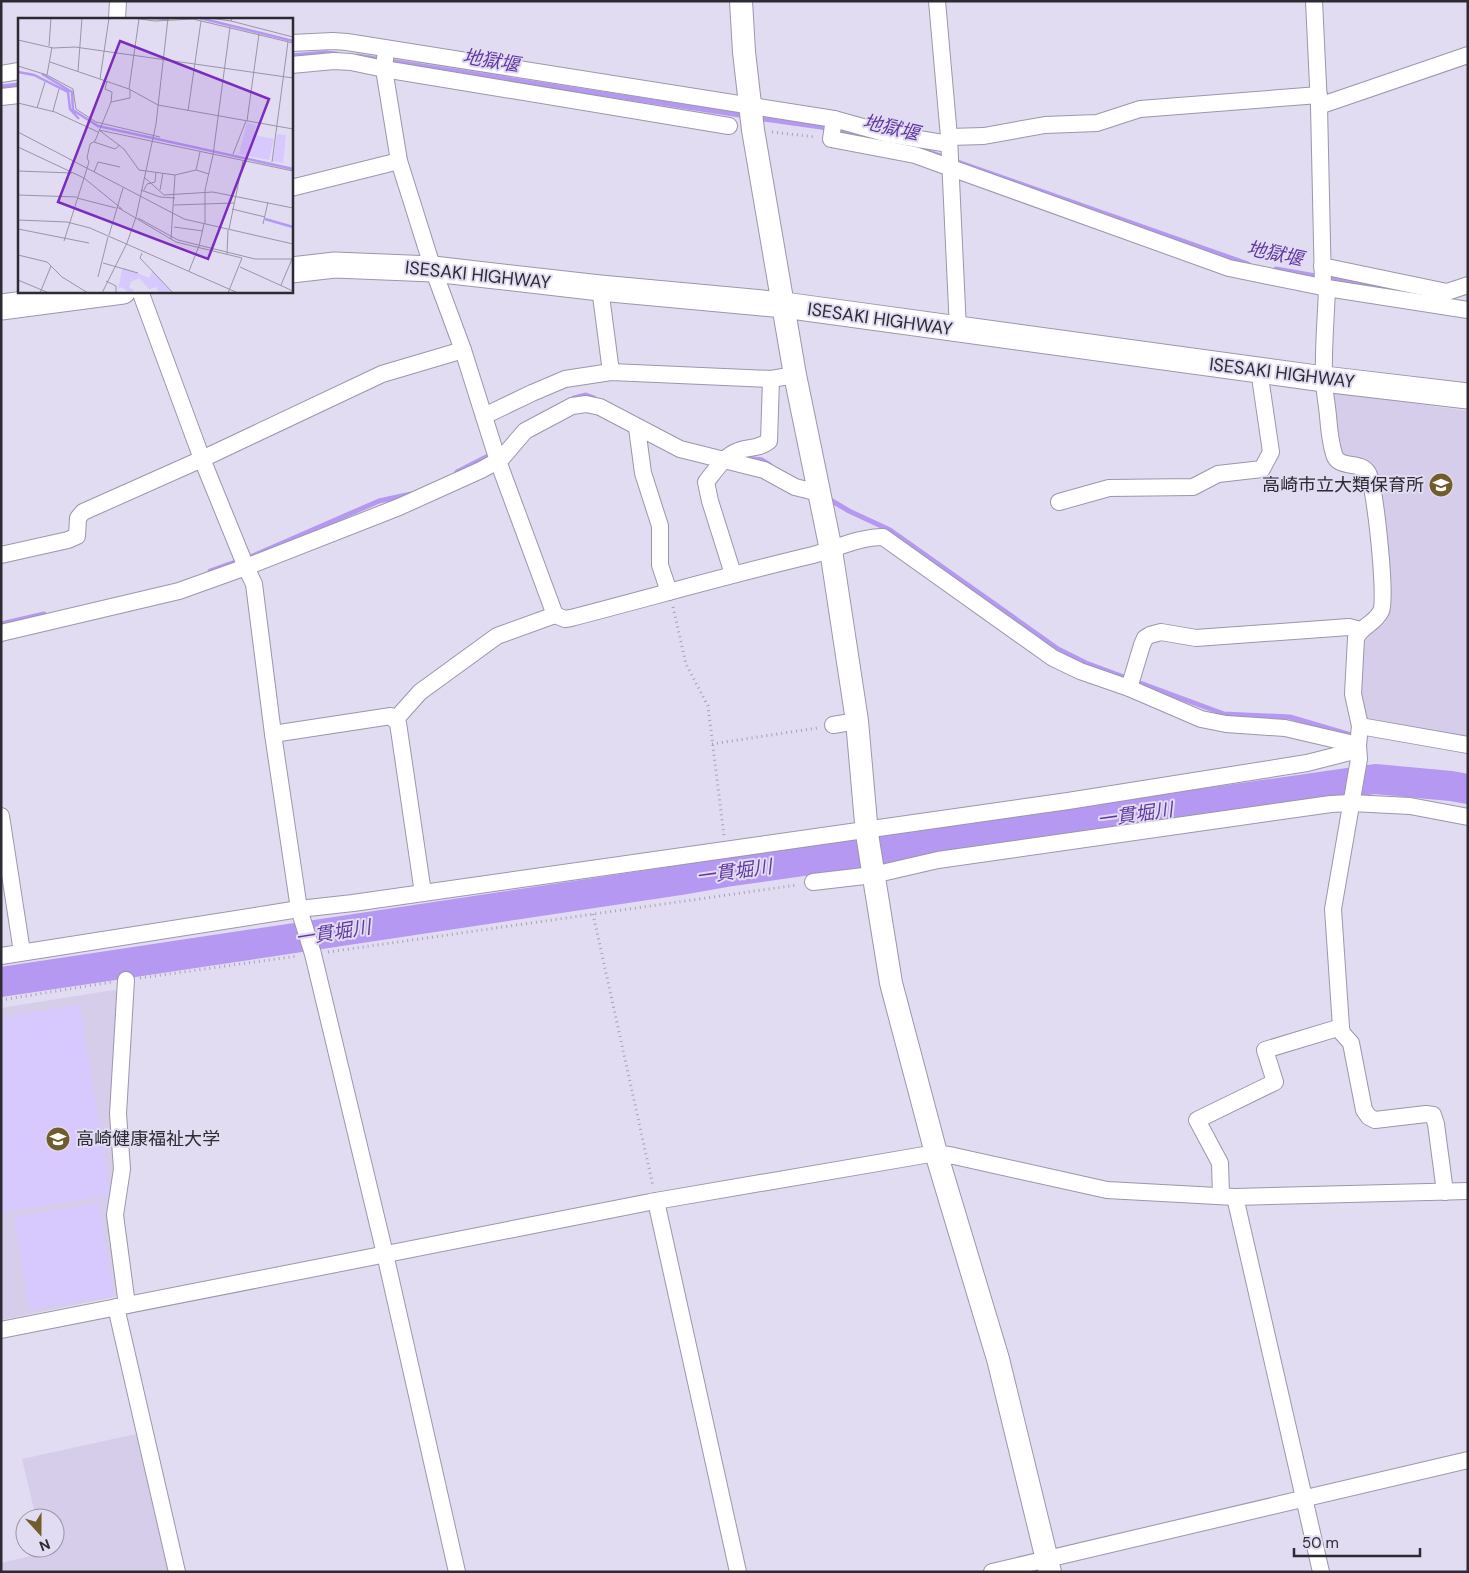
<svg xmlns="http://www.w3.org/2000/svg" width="1469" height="1573" font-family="'DM Sans','Noto Sans JP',sans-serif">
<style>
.built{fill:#d5cde9}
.green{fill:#d7c8fd}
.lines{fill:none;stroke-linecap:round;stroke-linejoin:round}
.stream{stroke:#b598f2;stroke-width:5}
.river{stroke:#b598f2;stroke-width:30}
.street-casing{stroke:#9c96aa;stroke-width:18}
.secondary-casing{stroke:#9c96aa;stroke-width:24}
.primary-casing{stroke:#9c96aa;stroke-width:27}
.path{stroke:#a7a2b3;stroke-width:3;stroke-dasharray:1 4;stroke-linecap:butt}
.street{stroke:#fff;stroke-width:16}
.secondary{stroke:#fff;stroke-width:22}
.primary{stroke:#fff;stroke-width:25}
.labels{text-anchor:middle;stroke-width:4;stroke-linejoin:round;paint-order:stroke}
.street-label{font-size:18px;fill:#2c2a32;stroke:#e2dcf2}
.poi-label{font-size:18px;fill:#2c2a32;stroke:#e2dcf2;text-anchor:end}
.water-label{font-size:19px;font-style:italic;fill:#6239a0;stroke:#e2dcf2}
.inset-river{fill:none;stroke:#b598f2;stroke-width:2.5}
.inset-road{fill:none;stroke:#9995a5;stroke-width:1}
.view{fill:#7b2cbf;fill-opacity:0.15;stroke:#7b2cbf;stroke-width:2.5}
.inset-edge{fill:none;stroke:#2c2a32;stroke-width:2.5}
</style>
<rect width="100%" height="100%" fill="#e2dcf2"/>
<g class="built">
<polygon points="1335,392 1468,411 1468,738 1365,720 1359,706 1360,652 1365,634 1386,622 1389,614 1385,553 1374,467 1362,461 1338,453 1331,394"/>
<polygon points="120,989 119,1296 1,1320 1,1008"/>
<polygon points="136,1434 168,1572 1,1572 1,1563 43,1553 42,1548 55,1548 55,1518 36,1518 22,1459"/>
</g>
<g class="green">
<polygon points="80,1005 111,1195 1,1213 1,1017"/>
<polygon points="99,1203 114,1296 29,1310 14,1217"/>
</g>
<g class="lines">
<g class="stream">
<polyline points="291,56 326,53 336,54"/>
<polyline points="357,56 746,116"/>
<polyline points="1,87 19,85"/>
<polyline points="757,118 821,127 869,137"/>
<polyline points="912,146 1248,264"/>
<polyline points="1276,269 1406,292"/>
<polyline points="574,398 586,395 594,398"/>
<polyline points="747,458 762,460 770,465"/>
<polyline points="457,472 494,453"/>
<polyline points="827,498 849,511 890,530 1058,649 1086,663 1224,714 1290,717 1351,735"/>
<polyline points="210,571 255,555 379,501 411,494"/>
<polyline points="1,624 44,614"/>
</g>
<polyline class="river" points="1,982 681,880 726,872 1375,779 1451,786 1468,789"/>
<defs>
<g id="street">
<polyline points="937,1 949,137 958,330"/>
<polyline points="1314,1 1319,106 1323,287"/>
<polyline points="117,19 118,1"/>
<polyline points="291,43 333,41 347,42 834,119 888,134 949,144"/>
<path d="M386,49l-2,20 15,92 34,108 30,81 35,111 57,154 10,4 6,-1c81,-21 161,-44 242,-63 22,-6 46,-18 70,-18l170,121 27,13 49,17 72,31 25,5 59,4 73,17"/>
<polyline points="291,65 334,61 351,62 384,69 729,126"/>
<polyline points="1,74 19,71"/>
<polyline points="1,97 19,95"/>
<polyline points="1319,106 1468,55"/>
<polyline points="834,119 831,139 915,155 1229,268 1327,288 1468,310"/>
<polyline points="949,137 984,136 1045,125 1097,123 1140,109 1319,95"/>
<polyline points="291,188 399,161"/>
<polyline points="1322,266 1447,292 1468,285"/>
<polyline points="600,288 611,372"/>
<path d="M1327,288c-1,30 -4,60 -3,90 0,13 3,26 4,38 1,13 2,25 6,38 4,16 27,6 34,19 7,12 19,126 13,138 -6,13 -19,14 -25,27l-3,56 7,32 -2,19 1,14 -26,150 8,118 1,6 9,10 13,67 5,7 6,3 51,-6 7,1 3,9 9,68"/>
<polyline points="140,291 202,459 246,567 254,584 273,734 299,909 313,954 385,1254 457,1572"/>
<polyline points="484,416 532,393 565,379 611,372 771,379 795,375"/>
<polyline points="637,428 643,473 660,526 660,565 669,592"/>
<polyline points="1059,502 1109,488 1193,487 1218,474 1262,469 1271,452 1259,370"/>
<polyline points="1,555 68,540 77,536 78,518 83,512 202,459 382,374 463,350"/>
<path d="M733,574l-23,-73 -4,-19c9,-11 18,-26 32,-31 12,-5 19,-1 31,-10l2,-62"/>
<polyline points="1,633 179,591 246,567 399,507 481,470 501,459 525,431 572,406 586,404 600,407 680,449 764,470 795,487 819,493"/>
<polyline points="1129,688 1142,645 1145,638 1150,635 1161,632 1196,638 1349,627 1360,630"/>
<polyline points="395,720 420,692 497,636 555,615"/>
<polyline points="833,725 857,721"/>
<polyline points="1360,726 1468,745"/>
<polyline points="273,734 391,716 398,723 423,893"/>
<polyline points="1,816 22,952"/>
<polyline points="813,882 873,875 938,860 1331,804 1351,803 1410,806 1468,817"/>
<polyline points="1,956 299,909 353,903 1068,801 1307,763 1358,750"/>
<polyline points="126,980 118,1114 122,1169 115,1215 127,1305"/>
<polyline points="1221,1196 1220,1163 1197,1120 1275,1082 1265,1050 1341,1027"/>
<polyline points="1235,1197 1321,1572"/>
<polyline points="656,1201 738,1572"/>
<polyline points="116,1307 177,1572"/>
<polyline points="1,1330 650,1202 936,1153 954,1156 1107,1190 1235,1197 1468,1191"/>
<polyline points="992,1572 1468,1460"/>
</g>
<polyline id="secondary" points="741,1 744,52 753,130 795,375 831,550 857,721 867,834 891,983 936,1153 998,1359 1050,1572"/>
<g id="primary">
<polyline points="291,270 335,265 433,269 600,288 784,305 1324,379 1468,396"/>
<polyline points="1,307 123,291"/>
</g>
</defs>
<use href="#street" class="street-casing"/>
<use href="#secondary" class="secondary-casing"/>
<use href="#primary" class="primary-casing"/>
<g class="path">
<polyline points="772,132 816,137"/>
<polyline points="673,607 686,664 708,706 724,836"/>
<polyline points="712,744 817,728"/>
<polyline points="593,914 653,1186"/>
<polyline points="328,952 797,885"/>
<polyline points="140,978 297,956"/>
<polyline points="1,1000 112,982"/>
</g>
<use href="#street" class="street"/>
<use href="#secondary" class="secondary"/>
<use href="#primary" class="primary"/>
</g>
<defs>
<symbol id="school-disc" viewBox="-11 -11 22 22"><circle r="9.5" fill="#715d2c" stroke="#e2dcf2"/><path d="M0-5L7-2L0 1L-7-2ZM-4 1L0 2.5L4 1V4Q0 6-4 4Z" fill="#fff"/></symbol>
<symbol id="university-disc" viewBox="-11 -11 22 22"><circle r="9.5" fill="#715d2c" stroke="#e2dcf2"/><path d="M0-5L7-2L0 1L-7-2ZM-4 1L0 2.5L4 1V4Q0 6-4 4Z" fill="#fff"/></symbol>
</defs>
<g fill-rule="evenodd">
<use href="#school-disc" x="1427" y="471" width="28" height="28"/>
<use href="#university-disc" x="44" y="1125" width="28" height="28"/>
</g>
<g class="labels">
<g class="street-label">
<text transform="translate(478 275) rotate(6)" y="6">ISESAKI HIGHWAY</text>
<text transform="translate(880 319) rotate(8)" y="6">ISESAKI HIGHWAY</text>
<text transform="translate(1282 373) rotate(7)" y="6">ISESAKI HIGHWAY</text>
</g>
<g class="poi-label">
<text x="1424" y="491">高崎市立大類保育所</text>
<text x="76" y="1145" text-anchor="start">高崎健康福祉大学</text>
</g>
<g class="water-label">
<text transform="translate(491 60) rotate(9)" y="7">地獄堰</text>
<text transform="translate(891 127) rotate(13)" y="7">地獄堰</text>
<text transform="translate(1275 253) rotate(12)" y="7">地獄堰</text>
<text transform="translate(1135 814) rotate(-8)" y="7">一貫堀川</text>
<text transform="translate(734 871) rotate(-8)" y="7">一貫堀川</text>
<text transform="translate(333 932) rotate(-9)" y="7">一貫堀川</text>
</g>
</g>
<g transform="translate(18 18)">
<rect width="275" height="275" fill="#e2dcf2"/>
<path d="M229,105l9,2 -2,10 20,4 -5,21 -30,-6zM259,116l9,1 -3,28 -10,-2zM107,250l24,10 4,-7 17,20 -10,2 -4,-6 -7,2 -10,-11 -8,4 -2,5 5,3 -2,3h-6l1,-3 -7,-3 -2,3 4,-20z" fill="#d7c8fd"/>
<path class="inset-river" d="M130,0l21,1M182,0l93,23M0,54l16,3 34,17 2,17 9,10M24,56l30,18 1,18 25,16 195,43M247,201l28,8"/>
<path class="inset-road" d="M115,0l22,3 38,-2 100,24M192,0l21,3M214,0l-1,3 62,16M0,22l35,8 22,-1 218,31M31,28l2,-28M32,44l79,27 29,16 135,24M0,48l29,9 5,-28M60,53l4,-53M29,57l26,14 3,20 20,13 64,15M82,61l9,-61M111,71l10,-70M93,84l19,-4v-9M0,85l37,9 43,20M19,90l8,-26M35,93l6,-22M170,93l13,-90M229,103l12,-87M81,112l194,41M81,112l25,19 15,21 36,5 -4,64M0,114l166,87 109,25M76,124l21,7 5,-4M0,129l66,31 38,31M182,134l-4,18 13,4M215,136l13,-33M254,144l16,-120M0,153l54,2M76,154l4,-10 22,5M157,157l21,-5M126,159l20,18 49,-3 80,16M66,160l5,-16 -2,-4 3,-14 5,-3 16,-39 1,-10 -7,-3 2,-8M123,172l19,7 15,1M126,172l3,-6 8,-2 1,-10M142,172l3,-17M0,177l59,2M59,180l39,10M156,187l60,-2M99,189l59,35 66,16 -14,35M214,191l33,8M120,200l40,22 77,19h38M0,202l49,2 23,6 148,65M187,206v-34l8,-35 17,-128M245,206l5,-22M156,209l29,4M0,211l71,14M211,211l14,-68M91,217l14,-47M46,223l20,-63M124,235l-2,5 33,35M209,236l1,-24M0,237l29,7 15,15 26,16M85,245l35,10M222,249l53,24M171,253l10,-25 5,-22M80,259l10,-40M0,262l31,13M88,263l10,5v7M263,267l11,-26M22,275l11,-27M84,275l25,-50 9,-26 20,-93 12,-106"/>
<path class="view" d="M102,23l149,58 -61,160 -150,-57z"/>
<rect width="275" height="275" class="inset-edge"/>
</g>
<rect width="1469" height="1573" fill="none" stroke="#2c2a32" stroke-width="5"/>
<g transform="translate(40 1533) rotate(159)"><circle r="24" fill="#e2dcf2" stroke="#9995a5"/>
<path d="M0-4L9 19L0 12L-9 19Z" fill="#715d2c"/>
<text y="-8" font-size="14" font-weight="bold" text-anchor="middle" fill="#2c2a32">N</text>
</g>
<path d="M1294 1548v8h126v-8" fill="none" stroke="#2c2a32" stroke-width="2.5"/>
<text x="1302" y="1548" font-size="15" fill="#2c2a32" stroke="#e2dcf2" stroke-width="4" paint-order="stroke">50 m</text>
</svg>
